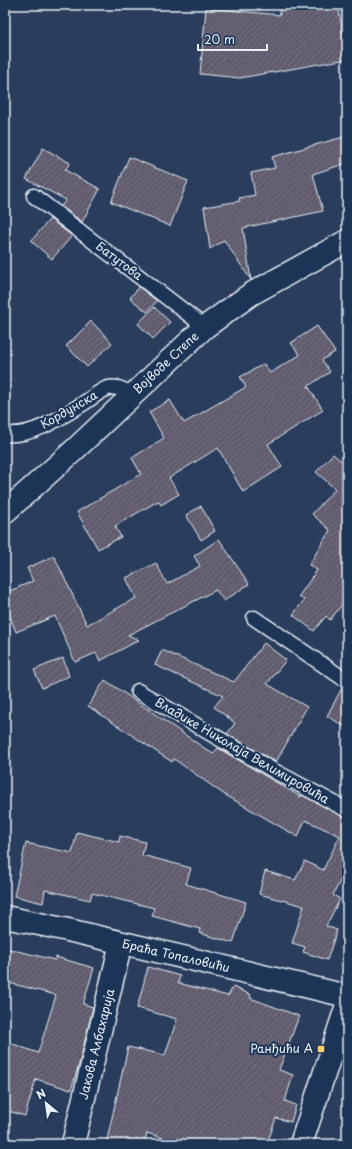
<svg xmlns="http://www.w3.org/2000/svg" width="352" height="1149" font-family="'Playpen Sans',sans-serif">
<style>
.building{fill:url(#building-hatch);stroke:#e8f1f8}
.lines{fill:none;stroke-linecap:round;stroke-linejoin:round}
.service-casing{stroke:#e8f1f8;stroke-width:17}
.minor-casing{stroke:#e8f1f8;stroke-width:25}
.tertiary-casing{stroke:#e8f1f8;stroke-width:25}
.secondary-casing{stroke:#e8f1f8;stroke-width:25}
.service{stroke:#1d3557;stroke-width:14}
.minor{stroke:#1d3557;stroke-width:22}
.tertiary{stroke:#1d3557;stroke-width:22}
.secondary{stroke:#1d3557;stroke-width:22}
.poi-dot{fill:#ffd166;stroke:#1d3557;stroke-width:1.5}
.labels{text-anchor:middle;stroke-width:4;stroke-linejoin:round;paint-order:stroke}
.street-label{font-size:12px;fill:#e8f1f8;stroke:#1d3557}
.poi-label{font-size:12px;fill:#e8f1f8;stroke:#1d3557;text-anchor:end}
</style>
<defs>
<pattern id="building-hatch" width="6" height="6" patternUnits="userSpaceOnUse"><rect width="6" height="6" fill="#605b6e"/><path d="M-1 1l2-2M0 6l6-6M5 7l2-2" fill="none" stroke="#777383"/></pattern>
</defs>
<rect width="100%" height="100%" fill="#2a3d5c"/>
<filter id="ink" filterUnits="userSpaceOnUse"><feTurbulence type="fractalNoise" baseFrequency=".025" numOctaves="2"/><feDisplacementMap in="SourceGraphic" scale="8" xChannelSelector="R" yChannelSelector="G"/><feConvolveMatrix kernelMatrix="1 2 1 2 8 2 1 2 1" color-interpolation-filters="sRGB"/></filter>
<g filter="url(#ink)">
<g class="building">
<polygon points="298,5 338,5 347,59 240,78 200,74 206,8 280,15 279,8"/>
<polygon points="347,136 347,163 313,174 323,211 243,228 251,280 224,240 210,249 204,207 240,201 239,198 255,195 251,173 275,168 272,157"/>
<polygon points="43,148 70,163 65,170 100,189 82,222 61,206 66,200 26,179"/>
<polygon points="129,157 188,181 170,226 111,202"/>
<polygon points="50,219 72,236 52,259 31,241"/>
<polygon points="139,287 157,301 147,312 130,298"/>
<polygon points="154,307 170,322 153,339 138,324"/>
<polygon points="91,321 112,343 87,367 66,346"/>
<polygon points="317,326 335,352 322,360 330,372 308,386 323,410 268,444 282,467 243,492 218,448 169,478 179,494 161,505 158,501 115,526 121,537 98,549 77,512 141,474 132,458 164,438 149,412 170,400 184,423 246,387 240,377 264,364 270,373 300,355 291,343"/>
<polygon points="333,454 347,466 347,598 330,620 326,616 314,631 293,615 304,600 299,596 317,570 309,565 330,530 312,514 335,489 316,472"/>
<polygon points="201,506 215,531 201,540 186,515"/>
<polygon points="219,539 249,584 224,601 216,590 128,635 139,640 100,661 96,653 75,662 55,616 16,632 5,604 5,593 33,581 27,568 54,556 87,625 136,598 126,578 156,563 167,584 200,566 194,556"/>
<polygon points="264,643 286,660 267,684 307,707 276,762 227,734 235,723 214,707 223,696 155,665 162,650 234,682"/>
<polygon points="63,658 69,676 42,688 34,670"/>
<polygon points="105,680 213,754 218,748 301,797 302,795 347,818 347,867 333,895 340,899 326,926 337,930 327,960 303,952 305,947 292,943 304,906 259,894 265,871 295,880 305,861 323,870 340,836 305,820 298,837 222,793 174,759 172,762 88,706"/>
<polygon points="342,688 347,689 347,728 327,716"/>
<polygon points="77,832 119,842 120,836 145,842 142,855 191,868 186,884 246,902 233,943 199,933 200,929 152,916 154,908 92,893 90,900 45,890 43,903 14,896 26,843 72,853"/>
<polygon points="5,948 55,960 56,957 94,968 83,1004 93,1007 80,1061 71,1090 36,1079 25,1116 5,1110 5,1041 38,1053 56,995 5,982"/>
<polygon points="148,967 180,976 178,983 228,996 233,987 251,995 250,998 299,1016 279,1070 293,1075 285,1101 296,1105 291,1122 276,1118 267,1144 182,1144 147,1133 144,1144 106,1144 128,1047 165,1055 177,1019 137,1008"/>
</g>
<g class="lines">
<defs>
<g id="service">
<polyline points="34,196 205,327"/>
<path d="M5,434c29,3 58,-18 82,-33 6,-4 14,-11 21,-13 9,-2 16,1 23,7"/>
<polyline points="254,618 347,681"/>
<polyline points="138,691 276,772 347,810"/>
</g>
<g id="minor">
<polyline points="5,917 68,930 347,996"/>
<polyline points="73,1144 121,943"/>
</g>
<polyline id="tertiary" points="301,1144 347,1005"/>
<polyline id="secondary" points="5,512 70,454 205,327 251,294 347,241"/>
</defs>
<use href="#service" class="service-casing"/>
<use href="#minor" class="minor-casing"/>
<use href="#tertiary" class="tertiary-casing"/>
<use href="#secondary" class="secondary-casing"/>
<use href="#service" class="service"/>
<use href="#minor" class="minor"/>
<use href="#tertiary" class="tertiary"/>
<use href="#secondary" class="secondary"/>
</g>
</g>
<rect class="poi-dot" x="317" y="1045" width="8" height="8" rx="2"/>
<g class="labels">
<g class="street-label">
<text transform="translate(119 261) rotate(37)" y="4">Батутова</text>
<text transform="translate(166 363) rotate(-43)" y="4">Војводе Степе</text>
<text transform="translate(69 410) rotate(-30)" y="4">Кордунска</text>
<text transform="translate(242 751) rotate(30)" y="4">Владике Николаја Велимировића</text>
<text transform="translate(176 956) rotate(13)" y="4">Браћа Топаловићи</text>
<text transform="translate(97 1044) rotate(-76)" y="4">Јакова Албахарија</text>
</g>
<g class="poi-label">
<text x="313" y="1053">Ранђићи А</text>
</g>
</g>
<rect width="352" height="1149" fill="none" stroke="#1d3557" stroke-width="20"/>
<rect x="10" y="10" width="332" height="1129" fill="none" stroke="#e8f1f8" stroke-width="1.5" filter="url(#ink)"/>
<g transform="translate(46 1103) rotate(331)" stroke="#1d3557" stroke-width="3" paint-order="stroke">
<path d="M0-3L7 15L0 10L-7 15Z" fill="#e8f1f8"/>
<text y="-6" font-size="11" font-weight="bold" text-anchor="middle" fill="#e8f1f8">N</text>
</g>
<path d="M198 44v6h69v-6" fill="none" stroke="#e8f1f8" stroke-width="2"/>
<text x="204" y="44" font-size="12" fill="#e8f1f8" stroke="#1d3557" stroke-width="3" paint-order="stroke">20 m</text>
</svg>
